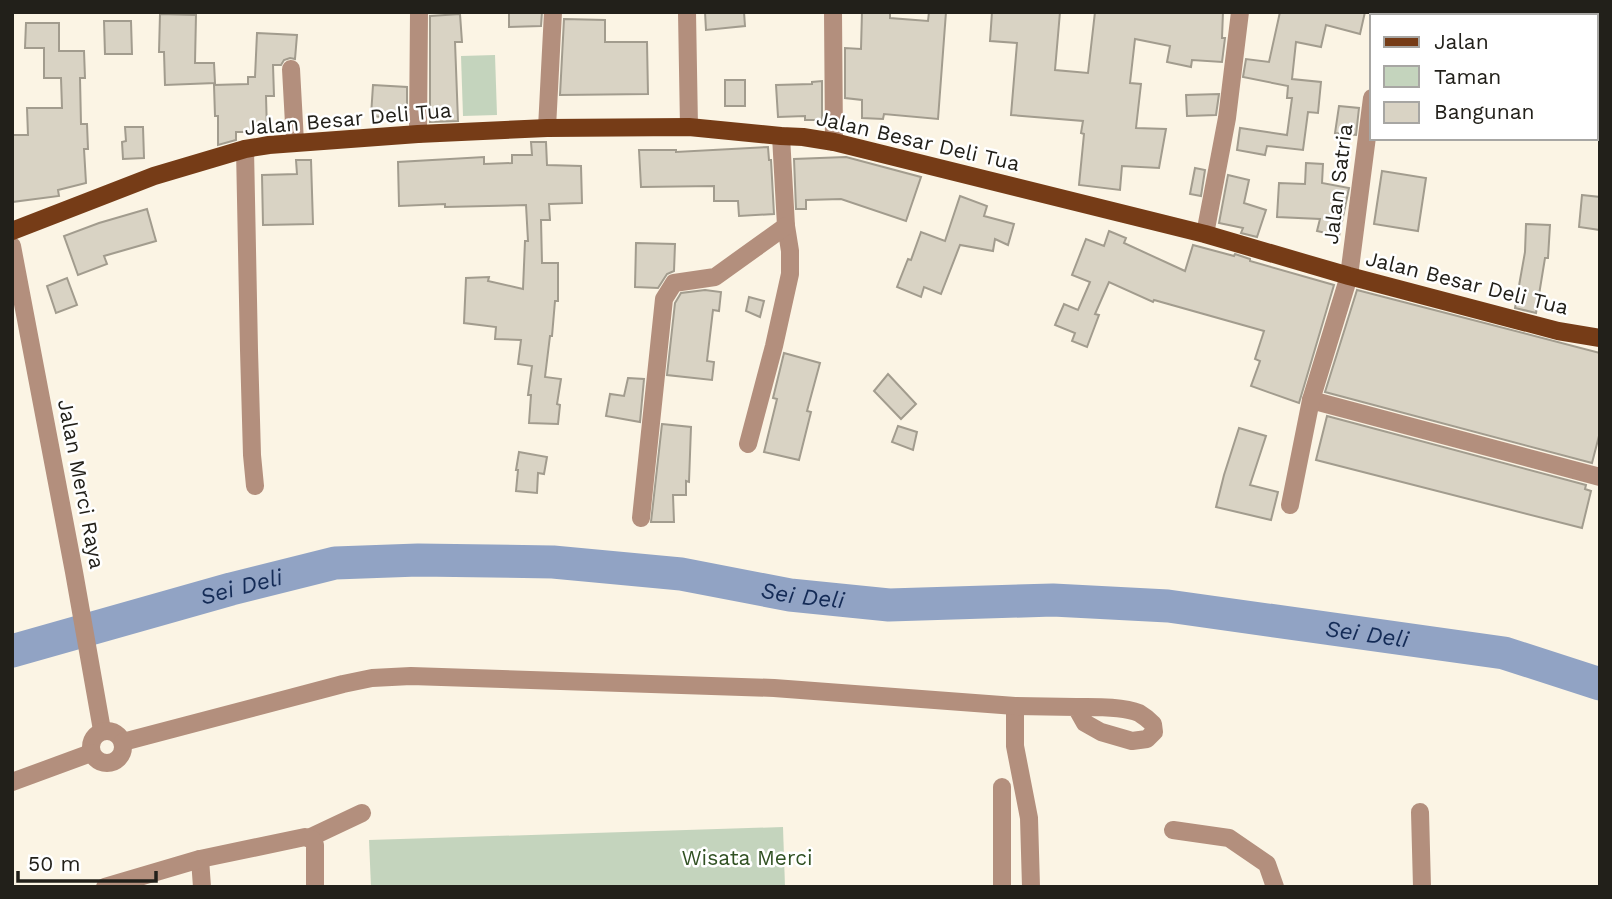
<svg xmlns="http://www.w3.org/2000/svg" width="1612" height="899" font-family="'Work Sans',sans-serif">
<style>
.green{fill:#c4d4bd}
.lines{fill:none;stroke-linecap:round;stroke-linejoin:round}
.river{stroke:#91a3c4;stroke-width:33}
.building{fill:#d9d3c4;stroke:#a29c8e;stroke-width:2}
.street{stroke:#b38f7d;stroke-width:18}
.primary{stroke:#763c17;stroke-width:18}
.labels{text-anchor:middle;stroke-width:5;stroke-linejoin:round;paint-order:stroke}
.street-label{font-size:21px;fill:#22201a;stroke:#fff}
.park-label{font-size:21px;fill:#315123;stroke:#fff}
.water-label{font-size:23px;font-style:italic;fill:#142b56;stroke:#fff}
</style>
<rect width="100%" height="100%" fill="#fbf4e4"/>
<g class="green">
<polygon points="495,55 497,115 463,116 461,56"/>
<polygon points="783,827 785,887 371,887 369,840"/>
</g>
<g class="lines">
<path class="river" id="s1" d="M12,651l219,-62 104,-26 83,-3 135,2 128,12 109,21 99,10 164,-5 115,6 336,47 96,31"/>
</g>
<g class="building">
<polygon points="509,12 542,12 541,26 509,27"/>
<polygon points="705,12 744,12 745,26 706,30"/>
<polygon points="862,12 890,12 890,18 928,21 929,12 946,12 938,119 884,114 883,119 862,118 862,100 845,98 845,48 861,49"/>
<polygon points="992,12 1060,12 1055,70 1088,73 1095,12 1223,12 1222,38 1225,38 1222,62 1192,60 1191,67 1167,62 1170,46 1135,39 1130,83 1141,84 1136,128 1166,129 1159,168 1122,166 1120,190 1079,185 1084,134 1081,133 1083,121 1011,115 1017,43 990,41"/>
<polygon points="1280,12 1365,12 1360,34 1326,25 1321,47 1296,42 1292,79 1321,82 1318,113 1308,112 1303,150 1267,146 1265,155 1237,150 1240,128 1287,135 1292,98 1287,98 1288,86 1243,77 1246,59 1269,62"/>
<polygon points="160,14 196,15 195,63 214,63 215,83 165,85 164,52 159,52"/>
<polygon points="460,14 462,42 455,42 458,121 430,122 430,16"/>
<polygon points="564,19 605,20 605,42 647,42 648,94 560,95"/>
<polygon points="104,21 131,21 132,54 105,54"/>
<polygon points="26,23 59,23 59,51 84,51 85,78 80,78 81,124 87,124 88,149 84,149 86,183 58,190 59,196 12,202 12,135 28,135 27,108 62,108 61,78 44,78 44,48 25,48"/>
<polygon points="257,33 297,35 295,59 290,58 284,60 281,65 273,65 274,96 266,96 267,132 236,132 236,140 218,145 218,116 215,116 214,85 248,84 248,77 255,77"/>
<rect x="725" y="80" width="20" height="26"/>
<polygon points="822,81 822,120 805,120 805,116 778,117 776,85 812,84 812,82"/>
<polygon points="373,85 407,87 407,119 371,116"/>
<polygon points="1219,94 1216,115 1187,116 1186,95"/>
<polygon points="1339,106 1359,108 1356,135 1335,133"/>
<polygon points="125,127 143,127 144,158 123,159 122,142 126,141"/>
<polygon points="531,142 546,142 547,165 581,166 582,203 549,204 550,220 541,220 542,263 558,263 558,301 555,301 552,336 550,336 545,377 561,379 557,404 560,405 558,424 529,423 531,395 528,395 532,366 518,364 521,340 495,339 496,327 464,323 466,278 489,277 488,281 523,289 525,241 528,241 526,205 445,207 445,204 399,206 398,162 484,157 484,164 512,163 512,155 532,155"/>
<polygon points="768,147 769,160 771,160 774,214 739,216 738,201 714,201 714,186 641,187 639,150 676,150 676,152"/>
<polygon points="846,157 921,177 906,221 841,199 806,200 806,209 796,209 794,159"/>
<polygon points="296,160 311,160 313,224 263,225 262,175 297,174"/>
<polygon points="1306,163 1323,164 1322,183 1349,188 1339,236 1317,231 1320,219 1277,217 1279,183 1305,184"/>
<polygon points="1195,168 1205,170 1201,196 1190,194"/>
<polygon points="1382,171 1426,178 1418,231 1374,224"/>
<polygon points="1228,175 1249,180 1244,203 1266,210 1257,237 1241,233 1243,228 1219,223"/>
<polygon points="1582,195 1600,197 1600,230 1579,227"/>
<polygon points="960,196 987,206 984,216 1014,224 1008,245 995,239 993,251 960,245 941,294 924,287 921,297 897,287 908,259 911,260 921,232 945,241"/>
<polygon points="147,209 156,241 104,256 107,264 78,275 64,236 99,223"/>
<polygon points="1526,224 1550,225 1548,258 1545,258 1536,313 1515,308 1525,252"/>
<polygon points="1109,231 1126,238 1124,243 1185,271 1193,245 1234,256 1235,254 1250,259 1250,261 1334,285 1299,403 1251,386 1260,361 1255,359 1264,331 1154,300 1153,302 1109,282 1095,314 1099,315 1087,347 1072,341 1075,333 1055,325 1064,304 1078,310 1090,282 1072,275 1086,239 1104,246"/>
<polygon points="636,243 675,244 674,271 667,274 658,288 635,287"/>
<polygon points="67,278 77,305 56,313 47,286"/>
<polygon points="705,290 721,292 719,311 713,310 707,361 714,362 712,380 667,375 675,303 681,293"/>
<polygon points="1357,290 1600,353 1600,432 1592,463 1325,392"/>
<polygon points="749,297 764,301 760,317 746,311"/>
<polygon points="784,353 820,363 807,411 811,412 799,460 764,452 777,399 773,398"/>
<polygon points="888,374 916,404 901,419 874,391"/>
<polygon points="628,378 644,379 640,422 606,416 610,394 624,396"/>
<polygon points="1327,416 1586,485 1585,489 1591,491 1582,528 1316,460"/>
<polygon points="662,424 691,427 689,482 686,481 686,495 673,495 674,522 651,522"/>
<polygon points="898,426 917,432 913,450 892,442"/>
<polygon points="1239,428 1266,436 1250,485 1278,492 1271,520 1216,507 1224,475"/>
<polygon points="519,452 547,457 544,474 538,473 537,493 516,491 518,470 516,470"/>
</g>
<g class="lines">
<g class="street">
<polyline points="687,12 689,127"/>
<polyline points="833,12 834,142"/>
<polyline points="1383,16 1384,12"/>
<polyline points="291,69 295,142"/>
<polyline points="547,128 553,12"/>
<polyline points="418,134 419,12"/>
<polyline points="245,149 249,350 252,455 255,486"/>
<polyline points="1205,234 1227,118 1240,12"/>
<polyline points="12,246 74,572 102,730"/>
<polyline points="1311,400 1600,477"/>
<polyline points="748,444 774,346 790,274 790,251 786,226 781,136"/>
<polyline points="1290,505 1311,400 1349,276 1372,98"/>
<polyline points="641,518 664,299 674,283 715,277 786,226"/>
<polyline points="1015,706 1015,746 1029,818 1031,887"/>
<circle cx="107" cy="747" r="16"/>
<path d="M123,742l220,-58 29,-6 39,-2 363,12 241,18 61,1c18,0 47,-1 63,6 5,3 10,7 14,11l1,8 -7,7 -15,2 -31,-9 -16,-9 -9,-16"/>
<polyline points="12,782 91,753"/>
<polyline points="1002,787 1002,887"/>
<polyline points="1420,812 1422,887"/>
<polyline points="1173,830 1229,838 1267,864 1275,887"/>
<polyline points="309,838 362,813"/>
<polyline points="200,859 202,887"/>
<polyline points="105,887 200,859 305,837 313,840 315,845 315,887"/>
</g>
<polyline class="primary" points="12,231 154,176 245,149 269,145 418,134 547,128 689,127 781,136 803,137 834,142 1205,234 1349,276 1558,331 1600,338"/>
</g>
<g class="labels">
<g class="street-label">
<text transform="translate(348 119) rotate(-5)" y="7">Jalan Besar Deli Tua</text>
<text transform="translate(918 141) rotate(13)" y="7">Jalan Besar Deli Tua</text>
<text transform="translate(1338 184) rotate(-83)" y="7">Jalan Satria</text>
<text transform="translate(1467 283) rotate(14)" y="7">Jalan Besar Deli Tua</text>
<text transform="translate(81 484) rotate(79)" y="7">Jalan Merci Raya</text>
</g>
<g class="park-label">
<text x="747" y="865">Wisata Merci</text>
</g>
<g class="water-label">
<text dy="8" stroke="none"><textPath href="#s1" startOffset="238">Sei Deli</textPath></text>
<text dy="8" stroke="none"><textPath href="#s1" startOffset="805">Sei Deli</textPath></text>
<text dy="8" stroke="none"><textPath href="#s1" startOffset="1372">Sei Deli</textPath></text>
</g>
</g>
<rect width="1612" height="899" fill="none" stroke="#22201a" stroke-width="28"/>
<rect x="1370" y="14" width="228" height="126" fill="#ffffff" stroke="#a7a6a3" stroke-width="2"/>
<rect x="1384" y="37" width="35" height="10" fill="#763c17" stroke="#a7a6a3" stroke-width="2"/>
<text x="1434" y="49" font-size="21" fill="#22201a">Jalan</text>
<rect x="1384" y="66" width="35" height="21" fill="#c4d4bd" stroke="#a7a6a3" stroke-width="2"/>
<text x="1434" y="84" font-size="21" fill="#22201a">Taman</text>
<rect x="1384" y="102" width="35" height="21" fill="#d9d3c4" stroke="#a7a6a3" stroke-width="2"/>
<text x="1434" y="119" font-size="21" fill="#22201a">Bangunan</text>
<path d="M18 871v10h138v-10" fill="none" stroke="#22201a" stroke-width="3.5"/>
<text x="28" y="871" font-size="21" fill="#22201a" stroke="#ffffff" stroke-width="5" paint-order="stroke">50 m</text>
</svg>
